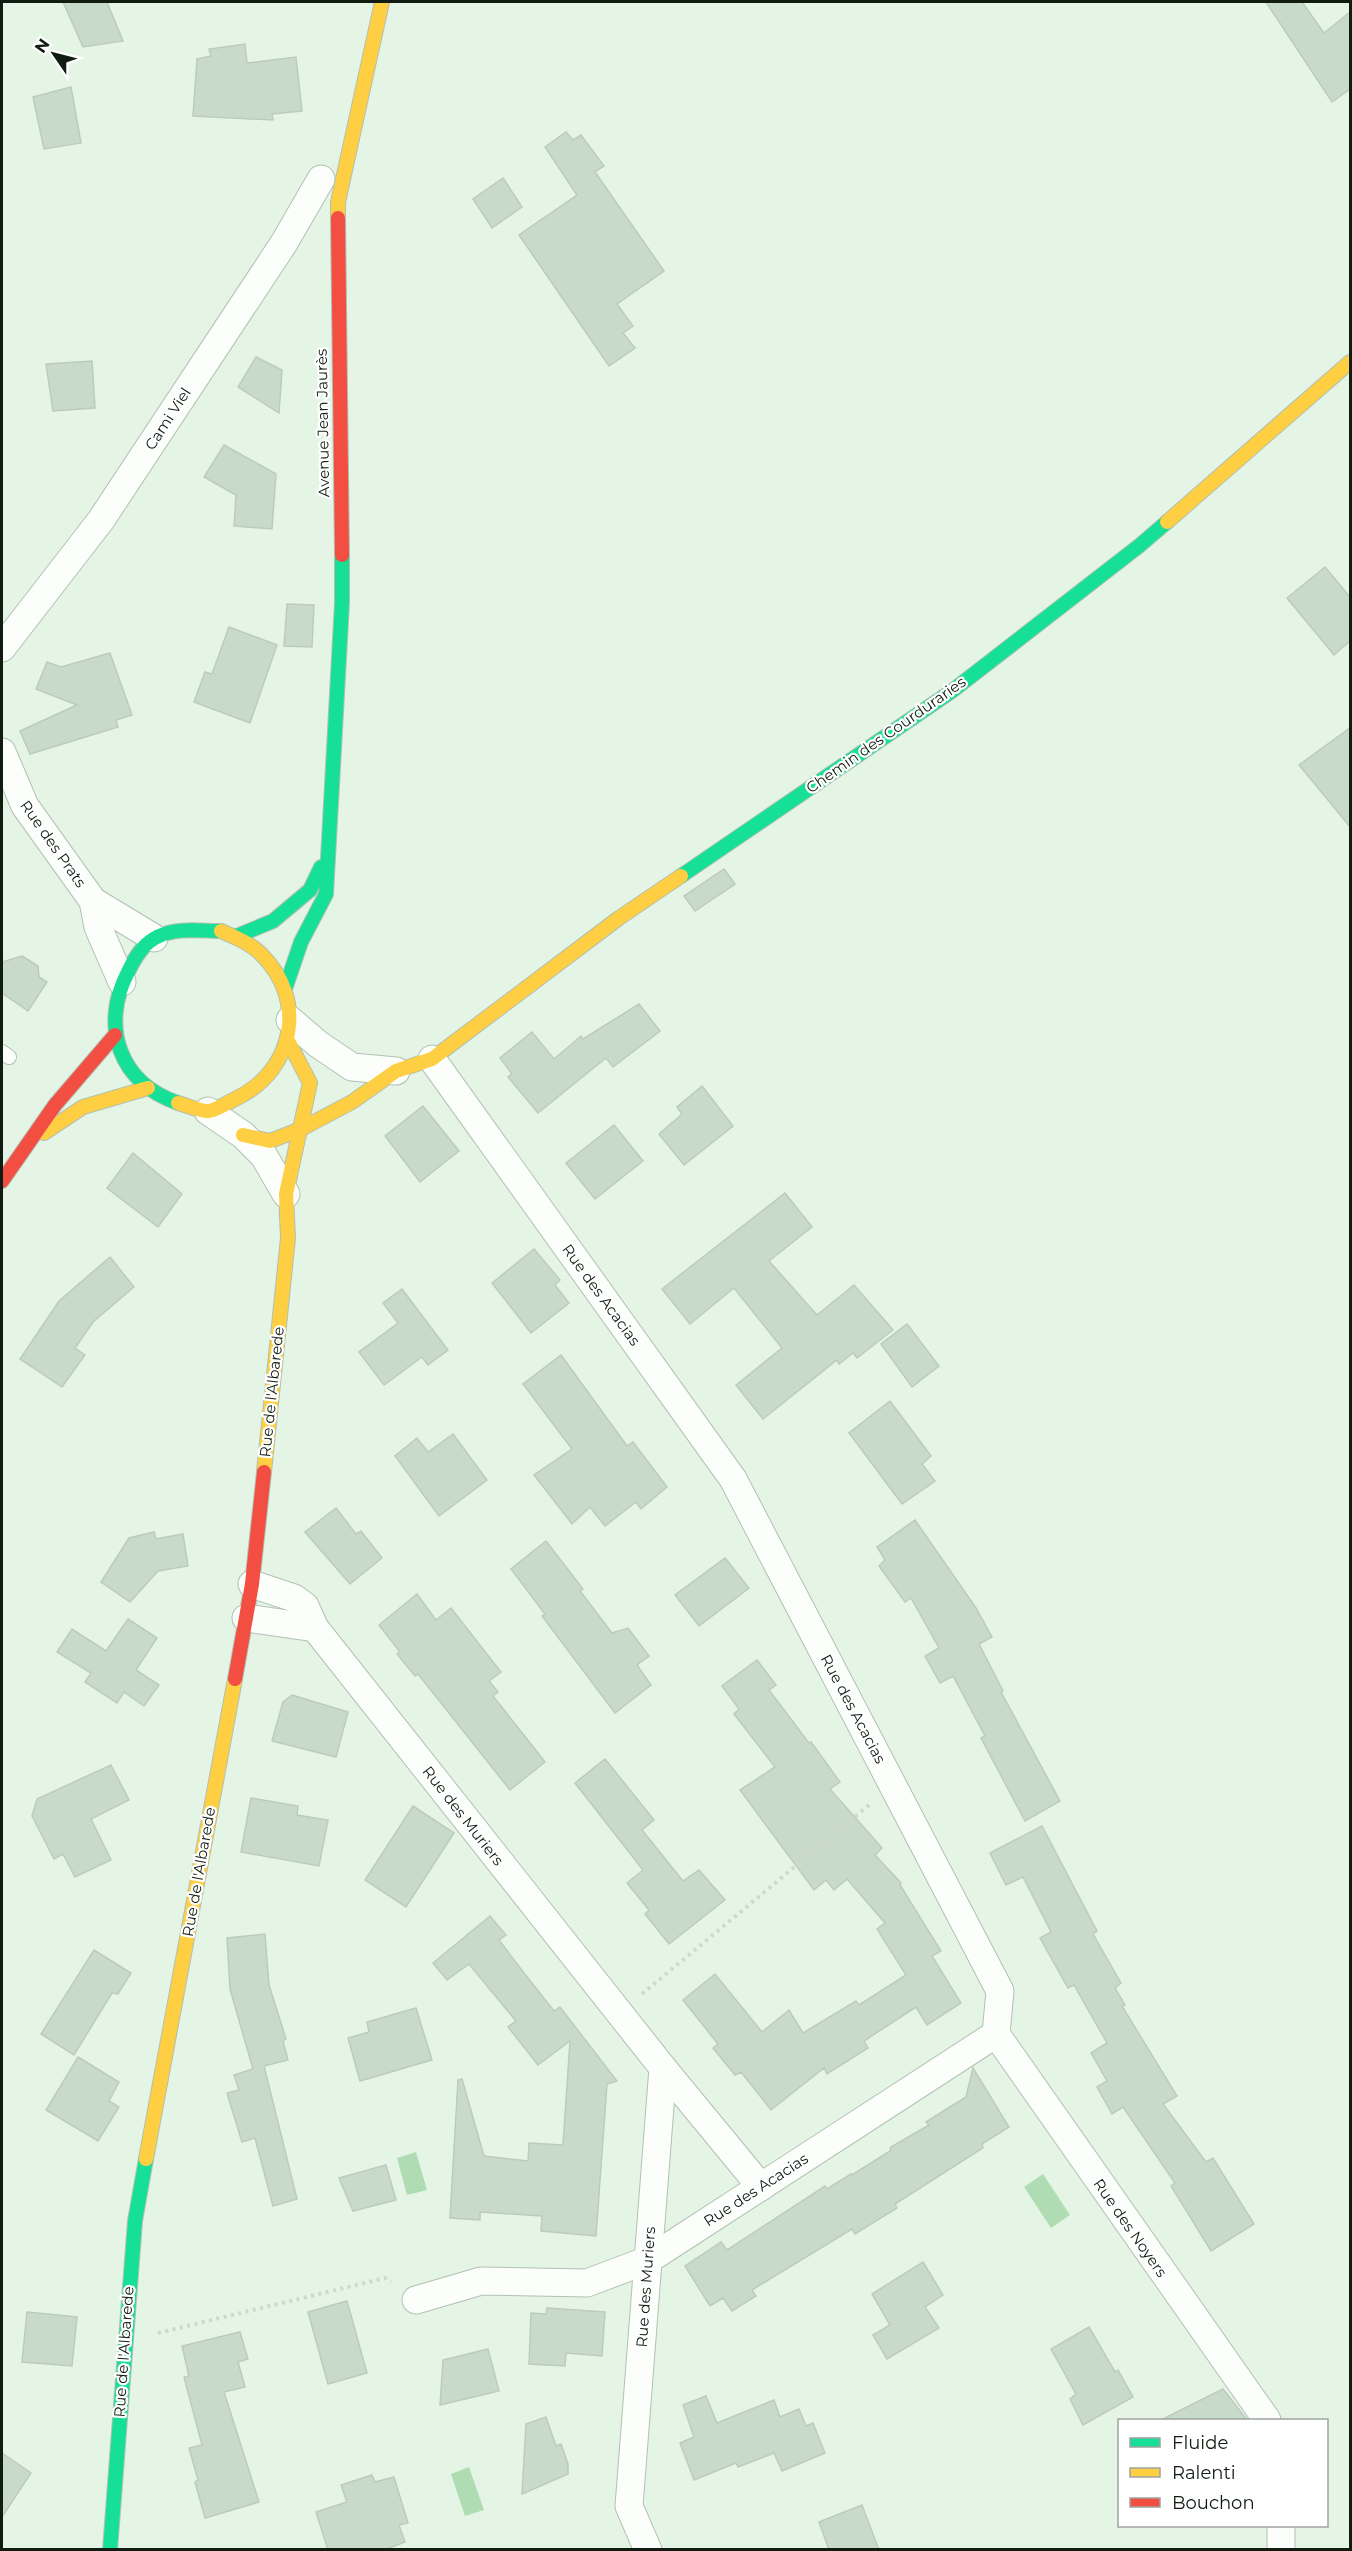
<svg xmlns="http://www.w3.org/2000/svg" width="1352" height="2551" font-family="Montserrat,sans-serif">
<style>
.water{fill:#b0dcb4}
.building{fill:#c8dbca;stroke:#bdcbbe;stroke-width:1.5}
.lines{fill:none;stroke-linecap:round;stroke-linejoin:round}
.lane-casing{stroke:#b2c0b3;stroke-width:16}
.street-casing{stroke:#b2c0b3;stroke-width:29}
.fast-casing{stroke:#b2c0b3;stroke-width:16}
.slow-casing{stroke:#b2c0b3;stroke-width:16}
.jam-casing{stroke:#b2c0b3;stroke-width:16}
.path{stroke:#d1d6d1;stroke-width:4;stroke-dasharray:3 4.5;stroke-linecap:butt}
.lane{stroke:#fbfefb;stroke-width:14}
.street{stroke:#fbfefb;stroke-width:27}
.fast{stroke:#16e098;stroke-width:14}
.slow{stroke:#ffcf43;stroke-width:14}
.jam{stroke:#f24e42;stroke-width:14}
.labels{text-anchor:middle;stroke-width:4.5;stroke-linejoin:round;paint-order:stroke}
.street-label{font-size:15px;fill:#101b11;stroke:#fff}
</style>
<rect width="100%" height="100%" fill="#e4f5e5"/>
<g class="water">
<polygon points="416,2152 427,2190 407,2195 397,2158"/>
<polygon points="1043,2174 1070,2215 1051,2228 1024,2187"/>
<polygon points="469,2467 484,2510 465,2516 451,2474"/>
</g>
<g class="building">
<polygon points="63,2 107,2 123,41 83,47"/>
<polygon points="1266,2 1302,2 1324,33 1350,12 1350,89 1332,102"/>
<polygon points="245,44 247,63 296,57 302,111 272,114 273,120 193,116 197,59 211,56 209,49"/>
<polygon points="71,87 81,143 44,149 33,97"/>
<polygon points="566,132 573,140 581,135 604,166 595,172 664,271 617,304 633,326 623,333 635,348 609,366 519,235 577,195 545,147"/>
<polygon points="503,178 522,207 492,228 473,199"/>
<polygon points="256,357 282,370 279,413 238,387"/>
<polygon points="92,361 95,408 53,411 46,364"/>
<polygon points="224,445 276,474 272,529 234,526 236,495 204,477"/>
<polygon points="1325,567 1350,597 1350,641 1334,655 1287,598"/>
<polygon points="287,604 314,605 312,647 284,646"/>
<polygon points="229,627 277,645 250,723 194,702 205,672 212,674"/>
<polygon points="110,653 132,715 116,720 118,727 30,754 20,731 77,705 36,689 47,662 61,667"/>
<polygon points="1350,728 1350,827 1299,765"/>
<polygon points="724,869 735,884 695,911 684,896"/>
<polygon points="22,956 38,966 39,977 47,982 28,1011 2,993 2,962"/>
<polygon points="639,1004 660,1031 613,1067 606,1058 538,1113 508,1077 512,1074 500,1058 532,1032 554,1059 581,1036 583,1039"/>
<polygon points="702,1086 733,1126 684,1165 659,1134 682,1114 677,1107"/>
<polygon points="423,1106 459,1151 420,1182 385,1136"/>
<polygon points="614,1125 643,1161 595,1199 566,1163"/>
<polygon points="133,1153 182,1194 158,1227 107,1188"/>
<polygon points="785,1193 812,1227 769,1261 817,1315 854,1285 893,1330 857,1358 853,1353 839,1364 837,1360 763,1419 736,1385 782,1348 734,1288 690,1324 662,1289"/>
<polygon points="534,1249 560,1280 555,1285 569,1303 531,1333 492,1283"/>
<polygon points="110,1257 134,1287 93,1322 75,1348 85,1355 62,1387 20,1359 59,1301"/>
<polygon points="402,1289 448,1350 428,1365 422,1357 384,1385 359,1352 398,1323 383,1303"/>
<polygon points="907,1324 939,1366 912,1387 881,1344"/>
<polygon points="561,1355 627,1446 633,1442 667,1487 641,1509 636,1502 605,1526 590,1507 572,1524 534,1475 572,1449 523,1384"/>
<polygon points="890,1401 931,1456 922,1464 935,1481 902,1504 849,1433"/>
<polygon points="453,1434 487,1480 439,1516 395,1456 417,1438 428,1452"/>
<polygon points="336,1508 356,1534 361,1531 382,1558 350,1584 305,1532"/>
<polygon points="915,1520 976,1608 992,1637 979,1644 1003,1691 1001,1692 1060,1801 1025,1821 981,1738 985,1736 953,1676 940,1683 925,1656 939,1648 911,1598 905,1602 879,1566 885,1560 877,1547"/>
<polygon points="154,1532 156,1539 183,1534 188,1566 158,1571 130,1602 101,1582 129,1538"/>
<polygon points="546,1541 583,1589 580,1591 612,1633 628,1628 649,1656 637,1665 651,1685 615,1713 542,1616 545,1614 511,1569"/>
<polygon points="725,1558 749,1588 699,1626 675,1595"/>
<polygon points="417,1594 436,1620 451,1608 501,1672 489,1681 498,1692 493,1696 545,1762 510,1790 418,1674 415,1676 397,1654 400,1652 379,1625"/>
<polygon points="128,1619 157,1638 136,1670 159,1685 144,1706 124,1692 117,1703 85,1682 91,1673 57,1652 72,1629 106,1651"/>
<polygon points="757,1660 776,1685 769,1690 809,1743 811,1742 840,1782 830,1789 882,1848 875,1855 901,1883 900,1885 941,1951 932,1956 961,2003 927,2025 916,2007 864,2041 868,2048 827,2074 824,2068 771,2110 741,2072 735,2075 713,2048 718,2044 683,2000 715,1974 762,2032 789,2010 803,2033 856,2001 859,2005 906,1975 877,1929 885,1923 847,1879 834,1890 826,1880 814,1890 740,1790 775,1767 734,1714 739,1709 722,1686"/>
<polygon points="292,1695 348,1712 336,1757 272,1741 283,1702"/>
<polygon points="605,1759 654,1820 642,1830 683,1881 699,1870 725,1900 669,1944 645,1914 649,1910 627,1883 643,1870 575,1783"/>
<polygon points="111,1765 129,1800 91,1819 111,1860 75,1877 63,1854 54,1859 32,1816 37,1799"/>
<polygon points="251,1798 298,1806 297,1815 328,1820 319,1866 241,1852"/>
<polygon points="413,1806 454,1833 406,1907 365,1880"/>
<polygon points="1042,1826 1097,1931 1093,1934 1121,1983 1115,1988 1125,2005 1122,2006 1177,2096 1163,2104 1206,2162 1213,2158 1254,2224 1211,2251 1171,2186 1175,2183 1123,2107 1112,2114 1097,2087 1107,2081 1091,2053 1107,2043 1074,1985 1068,1988 1040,1938 1051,1932 1023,1877 1006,1885 990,1853"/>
<polygon points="490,1916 506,1935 499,1940 524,1973 554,2011 560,2007 617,2081 607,2084 596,2236 541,2231 542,2216 480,2212 480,2220 450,2218 458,2080 462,2079 484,2156 528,2161 529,2143 563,2145 570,2041 538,2065 508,2027 516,2021 469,1964 447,1980 433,1963"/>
<polygon points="265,1934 269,1985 286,2039 283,2041 288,2060 264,2066 297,2199 273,2206 255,2138 242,2142 227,2093 239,2090 234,2075 253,2069 230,1989 227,1938"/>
<polygon points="94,1950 131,1973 118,1994 112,1993 74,2055 41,2034"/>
<polygon points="416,2008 432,2060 360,2081 348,2038 369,2032 367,2022"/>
<polygon points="78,2057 119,2082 109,2101 119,2107 98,2141 46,2110"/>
<polygon points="973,2068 1009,2127 982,2144 983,2148 895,2204 897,2208 855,2234 852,2229 752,2290 756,2296 732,2311 723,2298 710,2306 685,2266 721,2242 727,2250 825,2186 827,2189 851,2174 852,2175 890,2151 891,2147 929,2125 926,2122 966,2097"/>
<polygon points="386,2165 396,2200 353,2211 339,2178"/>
<polygon points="923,2262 943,2295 925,2307 939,2328 887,2359 873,2335 890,2325 872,2294"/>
<polygon points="347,2301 367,2373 328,2384 308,2312"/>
<polygon points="547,2308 605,2312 602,2356 566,2353 565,2366 529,2364 531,2313 546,2314"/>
<polygon points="27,2312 77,2317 72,2366 22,2362"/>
<polygon points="1089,2327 1115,2372 1118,2370 1133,2397 1083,2425 1070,2399 1076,2394 1051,2349"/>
<polygon points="240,2332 248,2359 238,2362 245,2387 224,2392 259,2502 205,2518 195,2482 198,2480 189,2448 202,2445 184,2377 189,2376 182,2346"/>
<polygon points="488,2349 499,2391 440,2405 443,2360"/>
<polygon points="1223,2389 1248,2421 1159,2421"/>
<polygon points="706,2396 717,2423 774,2400 780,2417 799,2409 806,2426 813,2423 825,2453 782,2471 774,2453 738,2467 736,2463 694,2480 680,2443 694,2437 683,2405"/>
<polygon points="546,2417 556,2446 561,2444 568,2464 568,2474 522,2494 526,2424"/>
<polygon points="2,2453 31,2473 2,2517"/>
<polygon points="372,2475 375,2482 394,2477 408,2523 399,2525 405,2542 384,2550 328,2550 316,2512 347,2502 341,2485"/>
<polygon points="862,2505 879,2550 829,2550 819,2522"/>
</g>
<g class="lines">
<defs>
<polyline id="lane" points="2,1052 9,1057"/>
<g id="street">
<polyline points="2,648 101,520 284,243 321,179"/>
<polyline points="2,752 25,806 93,901 98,927 122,982"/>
<polyline points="93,901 154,938"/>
<polyline points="290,1020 318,1044 352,1067 396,1071"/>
<polyline points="432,1059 733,1479 1000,1991 996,2034"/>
<polyline points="208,1111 243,1135 264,1156 286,1194"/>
<polyline points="252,1584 294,1598 305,1606 315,1628 663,2068 629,2506 648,2550"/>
<polyline points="246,1618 315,1628"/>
<polyline points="996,2034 1267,2420"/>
<polyline points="663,2068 761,2187"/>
<polyline points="416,2300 481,2281 587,2283 648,2260 996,2034"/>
<polyline points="1281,2526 1281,2550"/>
</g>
<g id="fast">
<polyline points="681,876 952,691 1139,546 1167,522"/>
<polyline points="237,936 273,921 310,890 321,867"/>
<polyline points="285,989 301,942 326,894 342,603 342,555"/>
<path d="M178,1103c-59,-20 -78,-77 -50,-131 6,-13 16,-29 29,-35 19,-10 44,-6 64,-6"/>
<polyline points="110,2550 135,2221 146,2159"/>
</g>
<g id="slow">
<polyline points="338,218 338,202 382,2"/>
<polyline points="1167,522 1350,362"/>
<path d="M178,1103c8,2 23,9 31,8 10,-2 21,-10 30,-14 56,-29 68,-98 22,-143 -11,-11 -26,-17 -40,-23"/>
<polyline points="44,1133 83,1107 148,1088"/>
<polyline points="243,1135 270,1141 301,1129 352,1102 396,1071 432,1059 619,918 681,876"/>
<polyline points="264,1472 288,1238 286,1194 310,1083 287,1039"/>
<polyline points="146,2159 235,1679"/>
</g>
<g id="jam">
<polyline points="338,218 342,555"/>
<polyline points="2,1181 55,1105 115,1035"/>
<polyline points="235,1679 252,1584 264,1472"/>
</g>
</defs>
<use href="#lane" class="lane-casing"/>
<use href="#street" class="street-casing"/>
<use href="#fast" class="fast-casing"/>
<use href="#slow" class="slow-casing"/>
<use href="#jam" class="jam-casing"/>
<g class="path">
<polyline points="642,1994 869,1805"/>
<polyline points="158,2333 385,2278 391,2282"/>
</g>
<use href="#lane" class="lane"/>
<use href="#street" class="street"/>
<use href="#fast" class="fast"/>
<use href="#slow" class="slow"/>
<use href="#jam" class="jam"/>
</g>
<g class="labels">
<g class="street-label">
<text transform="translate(168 419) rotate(-57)" y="5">Cami Viel</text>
<text transform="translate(323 423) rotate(-91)" y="5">Avenue Jean Jaurès</text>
<text transform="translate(886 735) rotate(-35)" y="5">Chemin des Courduraries</text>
<text transform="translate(53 844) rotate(55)" y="5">Rue des Prats</text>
<text transform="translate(601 1295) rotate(54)" y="5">Rue des Acacias</text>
<text transform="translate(272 1392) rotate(-84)" y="5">Rue de l'Albarede</text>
<text transform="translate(853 1709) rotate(62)" y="5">Rue des Acacias</text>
<text transform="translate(463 1816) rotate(52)" y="5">Rue des Muriers</text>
<text transform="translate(199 1872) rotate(-80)" y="5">Rue de l'Albarede</text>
<text transform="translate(756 2190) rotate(-33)" y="5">Rue des Acacias</text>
<text transform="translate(1130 2228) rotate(55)" y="5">Rue des Noyers</text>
<text transform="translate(646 2287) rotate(-86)" y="5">Rue des Muriers</text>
<text transform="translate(124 2352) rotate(-86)" y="5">Rue de l'Albarede</text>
</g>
</g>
<rect width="1352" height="2551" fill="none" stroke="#101b11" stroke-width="6"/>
<rect x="1118" y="2419" width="210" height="108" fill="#ffffff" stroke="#9fa4a0" stroke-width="1.5"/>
<rect x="1130" y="2438" width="30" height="9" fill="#16e098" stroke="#9fa4a0" stroke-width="1.5"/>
<text x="1172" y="2449" font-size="18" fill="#101b11">Fluide</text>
<rect x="1130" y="2468" width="30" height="9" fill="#ffcf43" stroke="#9fa4a0" stroke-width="1.5"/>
<text x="1172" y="2479" font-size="18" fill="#101b11">Ralenti</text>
<rect x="1130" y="2498" width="30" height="9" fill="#f24e42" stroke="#9fa4a0" stroke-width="1.5"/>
<text x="1172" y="2509" font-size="18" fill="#101b11">Bouchon</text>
<g transform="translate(54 54) rotate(305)" stroke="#ffffff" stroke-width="4.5" paint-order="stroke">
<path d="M0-4.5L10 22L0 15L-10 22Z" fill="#101b11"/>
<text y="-9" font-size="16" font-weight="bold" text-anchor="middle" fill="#101b11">N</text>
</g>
</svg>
